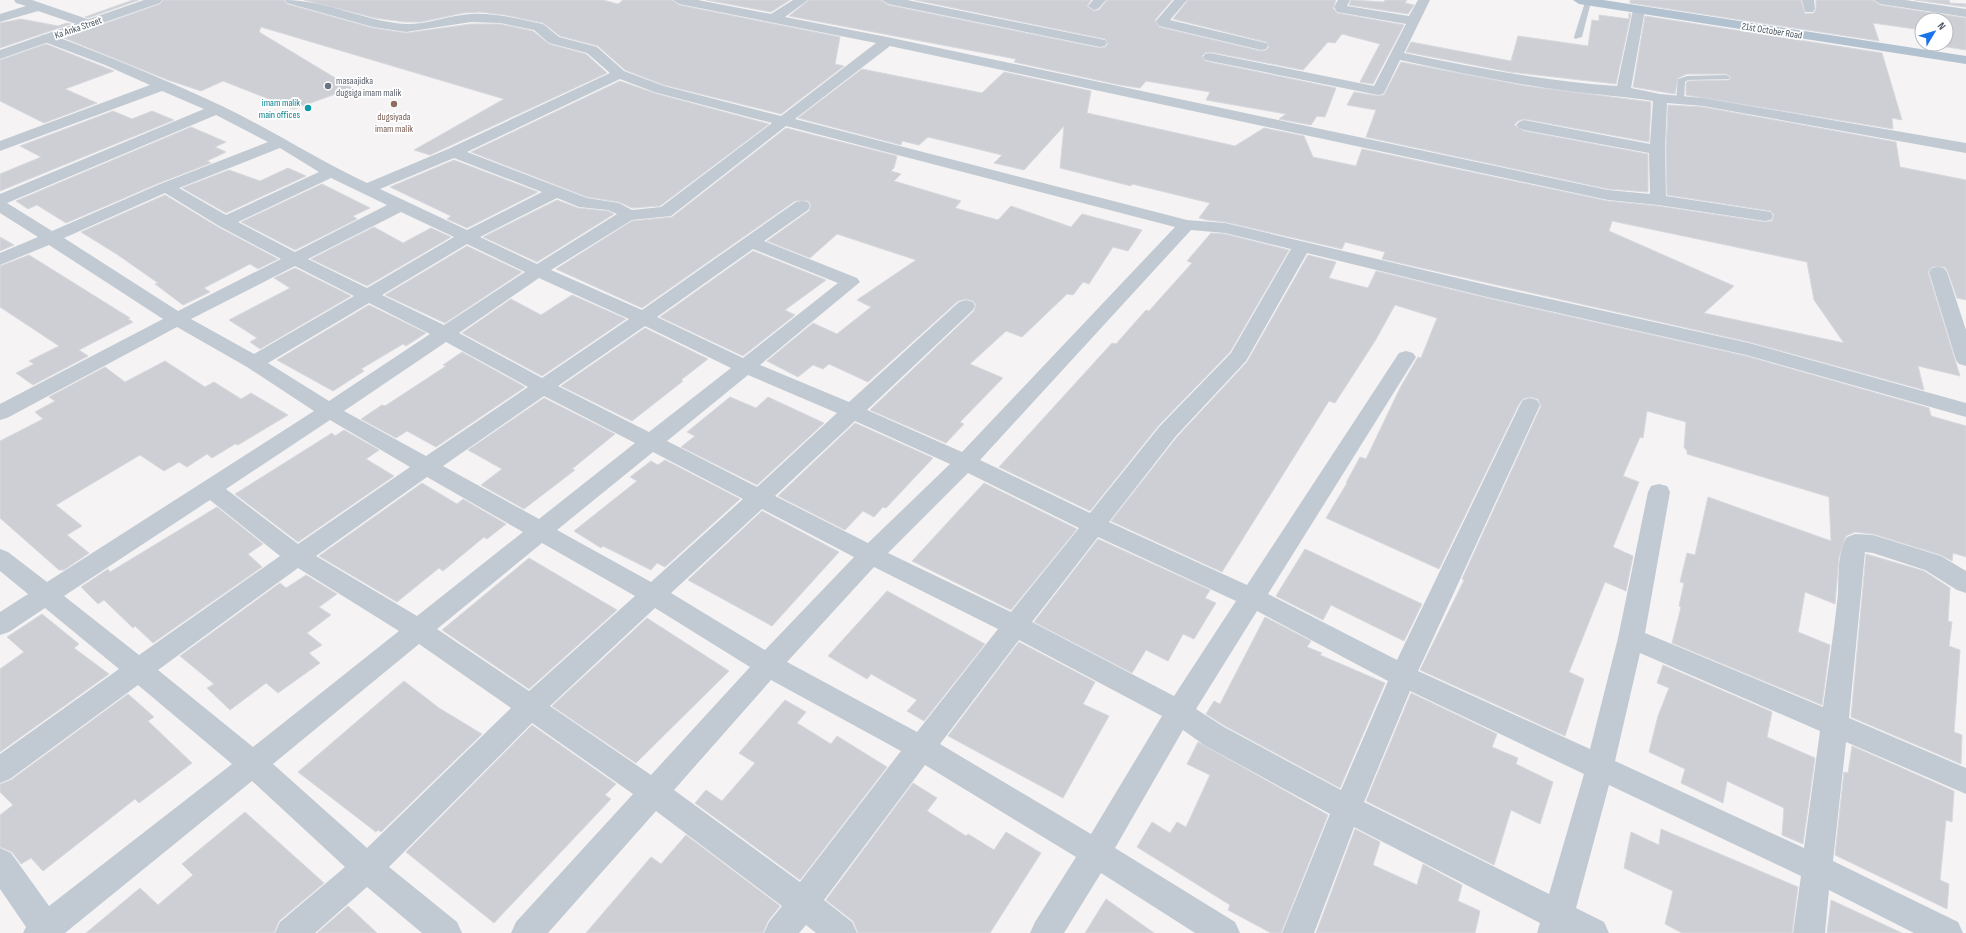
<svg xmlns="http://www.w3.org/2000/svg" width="1966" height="933" font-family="'Sofia Sans Condensed',sans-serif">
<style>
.building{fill:#cdcfd5;stroke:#d7d9de;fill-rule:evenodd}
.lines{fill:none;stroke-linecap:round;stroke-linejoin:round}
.service{fill:#c1cad2;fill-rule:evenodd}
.minor{fill:#c1cad2;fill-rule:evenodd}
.tertiary{fill:#c1cad2;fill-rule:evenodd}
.primary{fill:#b3c2d1;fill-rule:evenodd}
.worship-dot{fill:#6b7280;stroke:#fff;stroke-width:1.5}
.education-dot{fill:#8d6e63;stroke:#fff;stroke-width:1.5}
.culture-dot{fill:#0f9aa8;stroke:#fff;stroke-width:1.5}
.labels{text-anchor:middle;stroke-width:3.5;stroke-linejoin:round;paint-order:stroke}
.far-street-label{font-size:10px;fill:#4a5661;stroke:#fff}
.far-worship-label{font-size:10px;fill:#5b616d;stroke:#fff;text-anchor:start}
.far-culture-label{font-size:10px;fill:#0d838f;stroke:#fff;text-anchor:end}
.far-education-label{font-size:10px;fill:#785e54;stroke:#fff}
</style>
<rect width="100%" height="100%" fill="#f5f3f3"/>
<g class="building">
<polygon points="133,0 139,0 88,18 85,17"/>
<polygon points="163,0 284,0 287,4 373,28 406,33 471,24 500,24 533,31 549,44 586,54 607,73 430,155 414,150 504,99 261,27 259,32 352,88 294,109 223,81 201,91 168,80 64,38 160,4"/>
<polygon points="304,0 603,0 618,4 623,0 672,0 679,5 840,37 835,64 844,66 781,114 664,85 625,70 598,46 560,36 543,23 505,15 480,12 463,13 421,22 405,22 375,18"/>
<polygon points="706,0 790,0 771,12"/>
<polygon points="809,0 881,0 888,5 1100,48 1105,47 1108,44 1105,39 915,0 1091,0 1087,6 1094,11 1099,10 1107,0 1172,0 1155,20 1159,27 1261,51 1266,50 1269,47 1266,42 1173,19 1188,0 1336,0 1333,8 1337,13 1404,25 1373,84 1360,82 1380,44 1342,34 1335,43 1328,42 1303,70 1210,52 1205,53 1202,56 1205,61 1336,88 1325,117 1317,116 1311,125 1279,119 1286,114 1206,100 1210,92 1146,81 1140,88 1120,85 1014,62 1016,59 789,16"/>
<polygon points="1351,0 1384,2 1385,0 1407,0 1405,3 1414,5 1408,14 1349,5"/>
<polygon points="1630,0 1801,0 1805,14 1814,13 1816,9 1816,0 1873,0 1880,5 1966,18 1966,50 1941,46 1940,44 1946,44 1946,20 1922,20 1922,30 1873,23 1879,41 1630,3"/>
<polygon points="1915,0 1949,0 1950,3 1966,4 1966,7"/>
<polygon points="1629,13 1631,14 1616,84 1510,72 1406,52 1411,42 1511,61 1518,36 1588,46 1592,20 1599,21 1599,15 1629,19"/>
<polygon points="1645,16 1882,53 1902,120 1892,118 1893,129 1686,95 1686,83 1688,81 1729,80 1731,77 1726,74 1687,74 1678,78 1675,94 1633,87"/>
<polygon points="21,19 58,26 67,23 71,24 0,48 0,23"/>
<polygon points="46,44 114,71 65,89 97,103 44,123 0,101 0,60"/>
<polygon points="1401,62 1526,86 1651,102 1649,142 1524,119 1518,121 1514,125 1524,131 1648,154 1648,192 1608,189 1366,137 1376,110 1347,105 1354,92 1378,96 1384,95"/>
<path d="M862,69l120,24 22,-21 87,19 -4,22 148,33 29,-18 40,8 9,21 43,9 6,-17 246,52 50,5 107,16 7,-1 2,-6 -3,-4 -104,-16 -1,-45 2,-45 35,2 193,35 4,25 66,13v120l-9,-2 -9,-26 -3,-5h-13l-4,5 32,104 -42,-10 6,24 -175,-48 -367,-83 3,-7 -40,-10 -3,7 -117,-27 -18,-2 -8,-2 11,-15 -78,-19 -1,2 -71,-18 4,-42 -40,44 -30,-7 8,-8 -74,-18 -9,8 -17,-4 -1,4 -103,-27zM1612,221l195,41 7,38 30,43 -140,-30 30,-27 -125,-55z"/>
<polygon points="620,81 654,93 769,124 660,206 632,208 619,202 587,197 471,152"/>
<polygon points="113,111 132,119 152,111 174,120 0,191 0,174 41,157 20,146"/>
<polygon points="191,127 226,142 215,147 226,152 207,161 211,163 159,183 66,223 37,205 28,209 16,201"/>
<polygon points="786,128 897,156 894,168 891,171 901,174 894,181 961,201 955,208 998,220 1011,206 1071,227 1082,214 1142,230 1128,251 1113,247 1089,284 1083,282 1073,295 1067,294 1022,337 1006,331 970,364 1003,378 960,422 964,424 946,443 870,410 974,311 976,305 973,301 966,299 958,301 868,382 829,364 823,369 813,365 798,377 767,361 813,323 837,334 871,307 857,300 916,260 837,234 810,258 767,241 809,211 811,205 808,201 795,201 642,308 556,269 632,221 672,217"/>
<polygon points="454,160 538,192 467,228 447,219 451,216 390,187"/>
<polygon points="288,168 306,176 226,213 182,188 229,170 260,181"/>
<polygon points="322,184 370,208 353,216 357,219 295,250 241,222"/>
<polygon points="165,195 218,227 278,259 258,269 250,264 204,288 210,292 183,305 155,284 158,283 118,255 81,232"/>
<polygon points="557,200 578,208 608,211 614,214 537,262 483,237"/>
<polygon points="374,227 403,243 431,228 451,237 367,286 311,259"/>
<polygon points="1211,233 1225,234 1289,250 1230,352 1159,425 1090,511 999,467 1112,343 1116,344 1146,310 1149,311 1192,263 1187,261"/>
<polygon points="0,237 14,245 0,251"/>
<polygon points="467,246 522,272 445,323 385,295"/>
<polygon points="753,251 826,280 785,310 795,315 743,356 660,317"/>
<polygon points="29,255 130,318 128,319 133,322 79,350 88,356 33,385 16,373 34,364 29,361 59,346 0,307 0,266"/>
<polygon points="1308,255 1336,262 1329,278 1368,288 1376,271 1487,298 1746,356 1929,408 1931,416 1966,426 1966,557 1953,553 1952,561 1941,555 1873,534 1855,532 1846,536 1839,557 1835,604 1805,592 1798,632 1830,645 1822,705 1672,643 1681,607 1679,606 1684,583 1680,582 1687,553 1695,555 1708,497 1831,541 1829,497 1687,454 1687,451 1684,447 1686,422 1647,411 1643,438 1640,437 1623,476 1639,482 1613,547 1633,556 1626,591 1605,582 1569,672 1584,679 1565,736 1420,670 1464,580 1462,579 1541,406 1538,399 1530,397 1523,399 1519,404 1439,569 1326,518 1347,483 1346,483 1360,457 1366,459 1400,388 1418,357 1421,358 1437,318 1395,305 1375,341 1335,403 1329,401 1222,572 1111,521 1177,437 1247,362"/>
<polygon points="295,268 351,296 260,349 250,342 257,338 229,320 290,288 274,278"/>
<polygon points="572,295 626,319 542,376 462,333 511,299 541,315"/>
<polygon points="369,305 426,333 406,346 403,344 361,369 364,371 333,391 277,360"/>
<polygon points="645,328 708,359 681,380 683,381 632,421 561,386"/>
<polygon points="462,352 525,387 436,447 407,431 396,438 361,419 382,405 385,406 446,366 443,365"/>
<polygon points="165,361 205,387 214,382 241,399 251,393 288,415 238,445 235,444 212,458 207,454 187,467 179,462 164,471 140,455 56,505 82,526 67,535 89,553 64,570 59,570 0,518 0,441 43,419 35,412 55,401 49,397 105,367 125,382"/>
<polygon points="730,397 756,408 768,397 824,423 757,485 681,447 695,436 687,432"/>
<polygon points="544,398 615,434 572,469 575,470 524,509 481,485 502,469 468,450"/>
<polygon points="855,423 933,458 886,508 883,507 874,517 863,511 845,530 778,496"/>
<polygon points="344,430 379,450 366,459 394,476 298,542 235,494 332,433 335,436"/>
<polygon points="665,460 740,499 665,567 657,563 651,570 603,546 601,548 574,531 637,481 630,477 651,461 658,465"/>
<polygon points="422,483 457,504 463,499 506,524 487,539 484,537 443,571 439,568 397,602 319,556"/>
<polygon points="984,483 1077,529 1011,610 912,561"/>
<polygon points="217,507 263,544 248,554 262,567 153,643 135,626 133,628 104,600 98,604 81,587 108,569 110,572"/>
<polygon points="762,511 839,552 772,626 688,580"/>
<polygon points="1098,539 1210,590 1205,598 1216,603 1194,639 1183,634 1168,661 1146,650 1132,673 1034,622"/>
<polygon points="1305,549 1422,604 1404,641 1331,605 1323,620 1276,596"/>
<polygon points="1866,554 1924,571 1950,588 1948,621 1952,622 1949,646 1960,650 1954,732 1962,735 1961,764 1851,717"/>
<polygon points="529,558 617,610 529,689 442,630"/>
<polygon points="306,575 337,594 319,607 331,615 307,633 322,645 309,653 320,663 278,693 266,683 230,710 207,688 214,684 180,656 280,583 286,588"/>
<polygon points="887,591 985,644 924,721 907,711 917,700 871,674 867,679 828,656"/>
<polygon points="42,614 79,644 74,648 109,674 0,752 0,669 24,652 7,637"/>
<polygon points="1265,617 1311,641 1307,647 1322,653 1320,655 1385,683 1340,788 1225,726 1206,714 1214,701 1220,704"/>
<polygon points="647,618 729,671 636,763 552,706"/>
<polygon points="1019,642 1095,682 1083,704 1109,716 1063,798 948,736"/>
<polygon points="1663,665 1772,712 1767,737 1815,758 1803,844 1782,835 1784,808 1727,781 1723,803 1681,783 1685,769 1649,752 1658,716 1669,688 1657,683"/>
<polygon points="404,681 439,708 482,734 381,832 378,830 376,832 298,772"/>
<polygon points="1411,693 1497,734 1492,747 1518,758 1516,764 1553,782 1540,824 1511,810 1494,865 1366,801"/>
<polygon points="128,694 154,717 148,721 192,763 139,803 135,799 43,871 31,858 21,864 12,852 0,847 0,815 13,805 0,792 0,784 11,780"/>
<polygon points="785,700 806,712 797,723 831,744 837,736 887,767 800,880 695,803 706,790 722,801 755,763 739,753"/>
<polygon points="532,725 616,784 605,795 611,799 494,923 406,852"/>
<polygon points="1198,742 1328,815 1281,933 1271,933 1228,910 1230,905 1137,847 1152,822 1170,833 1177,822 1186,827 1210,775 1187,764"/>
<polygon points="1852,746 1954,791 1952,822 1946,820 1940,880 1949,884 1947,909 1835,855 1844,772 1848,773"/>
<polygon points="913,783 937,798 927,811 966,836 968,834 994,850 1006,832 1041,853 990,933 858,933 853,921 826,900"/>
<polygon points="245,812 324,883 279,921 274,933 86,933 140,888 158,905 193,875 182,864"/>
<polygon points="1355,829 1380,842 1373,865 1417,885 1423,864 1462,885 1458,901 1480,911 1475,933 1316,933"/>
<polygon points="1661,829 1798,887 1792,933 1682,933 1665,924 1673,891 1624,868 1631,832 1659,845"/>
<polygon points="686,835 780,906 768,921 763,933 586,933 651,857 661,864"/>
<polygon points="1106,899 1154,933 1085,933"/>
<polygon points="1831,900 1902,933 1827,933"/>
<polygon points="348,906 377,933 317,933"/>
</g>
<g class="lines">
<g class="service">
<polygon points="1588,0 1591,2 1582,37 1575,39 1574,37 1585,2"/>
<polygon points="1726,75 1730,77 1729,79 1688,80 1685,82 1684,100 1680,102 1676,100 1678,79 1687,76"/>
</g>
<g class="minor">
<polygon points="14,0 32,0 93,21 95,24 93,27 88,28 38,11 0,22 0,14 26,6 16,3"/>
<path d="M285,0c41,0 78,21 120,24 20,1 45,-9 66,-10 23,-1 45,4 67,9l5,1 16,13 38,10 27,24 40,15 117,30 95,-73 -197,-39 -6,-4h25l73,14 22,-14h15l-23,17 102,20 721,153 42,4 -1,-41 -125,-23 -5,-2 -3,-3 3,-3 5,-2 126,24 3,-43c-29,-5 -57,-6 -85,-10 -56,-7 -112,-19 -168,-31l-15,31 -2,3 -5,1 -168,-34 -5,-1 -2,-3 2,-3 5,-1 164,33 32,-62 -69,-12 -3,-5 4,-7h12l-3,6 62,10 9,-16h12l-26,53c71,15 141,28 213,33l16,-76 6,-4 6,4 -14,78 29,6 43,4 263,45v10l-263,-47 -36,-3 -2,47 1,46 105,16 2,4 -2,4 -6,1 -107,-16 -50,-5 -718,-154 -95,73 392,101 38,3 262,62 262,58 217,60v14l-220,-62 -259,-58 -180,-44 -61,108 -70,75 -67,86 138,63 152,-232 7,-2 7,2 3,4 -148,237 129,66 123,-255 3,-5 7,-2 7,2 3,5 -122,266 172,78 28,-111 30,-146 3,-6 8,-2 8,2 3,6 -25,141 178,74c5,-37 11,-75 15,-113 1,-19 -1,-40 9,-57l8,-3 18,1 68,21 25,15v22l-9,-3 -32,-20 -52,-17 -8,-1 -16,166 117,50v26l-120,-52 -13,119 125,61 5,11h-49l-85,-43 -4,43h-32l8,-57 -192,-91 -33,123 28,14 5,11h-72l3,-10 -186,-96 -40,106h-32l48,-119 -126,-69 -21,-15 -68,118 120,74 5,11h-45l-94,-60 -37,60h-34l5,-11 41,-65 -151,-92 -101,135 28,22 5,11h-41l-10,-8 -7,8h-35l5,-11 13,-16 -126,-95 -108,122h-37l5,-11 117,-128 -101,-71 -143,144 68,55 5,11h-40l-55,-46 -52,46h-40l5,-11 65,-55 -93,-86 -187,152h-42l3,-6 -26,-38v-41l11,5 38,53 183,-142 -94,-79 -128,94 -10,4v-29l119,-85 -74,-61 -36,24 -9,3v-23l28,-18 -28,-23v-22l8,3 39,30 267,-171 -67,-44 -70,-40 -170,91 -7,2v-16l163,-85 -114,-74 -49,20v-12l38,-16 -38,-24v-19l204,-85 -42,-18 -162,60v-10l150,-56 -45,-20 -63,-24 -2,-3 2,-3h10c58,22 115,45 170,71 50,24 96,54 145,77l81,-34 162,-76 -23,-20 -38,-10 -15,-13 -34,-7 -29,-1 -65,10 -33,-5 -86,-24zM620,79l34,13 118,31 -111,84 -29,3 -13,-7 -32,-5 -120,-46zM216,115l52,27 -108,42 -108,47 -45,-28zM786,126l389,101 -213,225 -95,-42 106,-100 2,-4 -2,-4 -7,-2 -7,2 -110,100 -89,-37 100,-83 -3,-4 -93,-37 44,-31 2,-4 -2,-4 -6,-1 -6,1 -154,108 -91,-40 81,-50 39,-4zM280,148l39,24 -93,43 -47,-27zM454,158l88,34 -75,38 -87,-41zM331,178l56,27 -92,47 -57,-30zM165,193l54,33 62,33 -103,52 -114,-73zM557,198l22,9 29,3 9,4 -80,50 -57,-27zM401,212l53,25 -87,51 -59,-29zM1191,230l34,3 66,16 -60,104 -71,73 -70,87 -110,-53zM467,244l58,28 -81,53 -62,-30zM753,249l85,34 -95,75 -86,-41zM295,266l59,30 -100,58 -63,-35zM539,278l90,41 -87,59 -83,-45zM369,303l61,31 -101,67 -61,-38zM645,326l86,42 -82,64 -91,-46zM446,342l82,45 -102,69 -82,-45zM748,375l89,38 -80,74 -90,-46zM544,396l91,47 -96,76 -96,-53zM330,420l80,47 -112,77 -72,-55zM855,421l95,43 -82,79 -93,-47zM653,452l90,47 -92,83 -94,-52zM968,473l111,55 -68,84 -123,-59zM427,477l96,55 -106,84 -101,-60zM210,500l70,56 -141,99 -75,-59zM762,509l92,48 -89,93 -94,-57zM1098,537l138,64 -62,95 -142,-74zM542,543l93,53 -106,95 -92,-62zM874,567l124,62 -81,103 -130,-70zM298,568l101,63 -146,116 -95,-77zM655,608l95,59 -99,108 -101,-69zM1257,611l131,70 -47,109 -117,-63 -28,-18zM1019,640l143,76 -71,118 -151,-90zM419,644l92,64 -144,140 -94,-84zM1640,653l180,78 -16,117 -189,-87zM771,680l130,71 -101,131 -126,-92zM1410,691l174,83 -35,120 -185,-92z"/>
<polygon points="882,0 907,0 1100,39 1105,40 1107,43 1105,46 1100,47 888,4"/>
<polygon points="1093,0 1106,0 1098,9 1094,10 1088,6"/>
<polygon points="1174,0 1187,0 1170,20 1266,43 1268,46 1266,49 1261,50 1159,26 1156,21"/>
<polygon points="1802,0 1814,0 1815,9 1813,12 1805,12"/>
<polygon points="1874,0 1905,0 1966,9 1966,17 1880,4"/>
<polygon points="1938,267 1944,268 1947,272 1966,330 1966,366 1959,364 1956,360 1929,272 1932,268"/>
</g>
<polygon class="tertiary" points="144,0 162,0 160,3 0,59 0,50"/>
<polygon class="primary" points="1573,0 1603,0 1966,56 1966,64 1579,4"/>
</g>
<circle class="worship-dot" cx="328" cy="86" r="4"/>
<circle class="education-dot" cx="394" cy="104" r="4"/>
<circle class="culture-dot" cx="308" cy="108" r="4"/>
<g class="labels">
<g class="far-street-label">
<text transform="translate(78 27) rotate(-19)" y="4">Ka Anka Street</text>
<text transform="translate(1772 30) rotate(9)" y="4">21st October Road</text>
</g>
<g class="far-worship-label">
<text x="336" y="84">masaajidka<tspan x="336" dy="12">dugsiga imam malik</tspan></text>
</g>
<g class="far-culture-label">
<text x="300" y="106">imam malik<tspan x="300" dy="12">main offices</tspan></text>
</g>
<g class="far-education-label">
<text x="394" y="120">dugsiyada<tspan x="394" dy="12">imam malik</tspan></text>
</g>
</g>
<g transform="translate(1934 32) rotate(52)"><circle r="19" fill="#ffffff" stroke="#b7bbc0"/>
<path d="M0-3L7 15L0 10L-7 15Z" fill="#1a73e8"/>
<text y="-6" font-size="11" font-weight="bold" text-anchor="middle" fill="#4a5661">N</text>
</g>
</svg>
